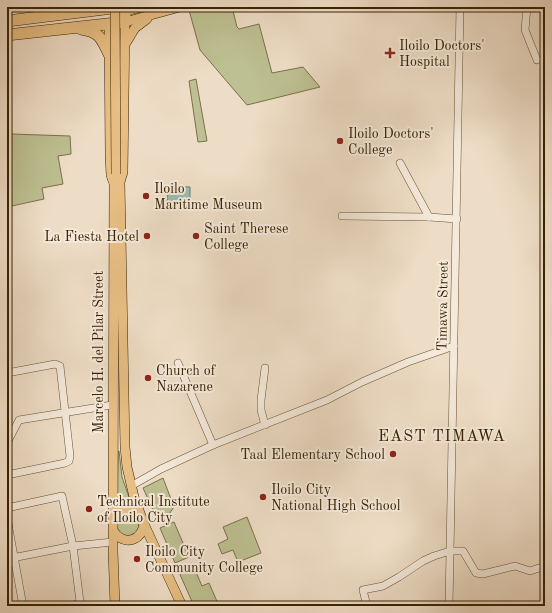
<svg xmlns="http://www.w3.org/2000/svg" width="552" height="613" font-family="'Old Standard TT',serif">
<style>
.green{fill:#bdc092;stroke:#7a714a}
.water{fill:#99bcb3;stroke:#727e6c}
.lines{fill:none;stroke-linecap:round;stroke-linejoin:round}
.minor-casing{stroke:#665133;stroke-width:8}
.major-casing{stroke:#382202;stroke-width:10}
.highway-casing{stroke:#382202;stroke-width:12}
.minor{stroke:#f4e9da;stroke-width:7}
.major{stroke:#e7be83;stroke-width:9}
.highway{stroke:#e7be83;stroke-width:11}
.major-bridge-casing{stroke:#382202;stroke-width:10;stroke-linecap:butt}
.major-bridge{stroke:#e7be83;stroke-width:9}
.poi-dot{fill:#8f2418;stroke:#f4e9da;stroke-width:1.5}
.labels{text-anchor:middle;stroke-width:4;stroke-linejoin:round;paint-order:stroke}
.poi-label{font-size:14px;fill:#382202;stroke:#f4e9da;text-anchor:start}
.street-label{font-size:14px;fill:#382202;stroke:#f4e9da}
.quarter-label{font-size:16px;letter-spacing:1px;fill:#382202;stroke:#f4e9da}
</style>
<rect width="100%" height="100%" fill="#eeddc6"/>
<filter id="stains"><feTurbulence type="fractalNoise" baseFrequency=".005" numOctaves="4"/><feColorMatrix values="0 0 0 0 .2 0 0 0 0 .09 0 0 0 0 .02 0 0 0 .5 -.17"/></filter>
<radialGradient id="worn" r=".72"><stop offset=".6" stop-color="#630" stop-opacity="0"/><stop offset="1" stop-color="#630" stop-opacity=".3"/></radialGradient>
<g class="green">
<polygon points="202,7 232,7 237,27 239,29 259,24 272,73 303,67 320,87 247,105 200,50 189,10"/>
<polygon points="196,79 207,141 198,142 189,81"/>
<polygon points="11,134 70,136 71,154 58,156 63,184 42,188 44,199 7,207 7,136"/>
<polygon points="119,451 122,477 132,506 126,505 117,508 118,452"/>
<polygon points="163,478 174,507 167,517 158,521 143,488"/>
<circle cx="128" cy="525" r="11"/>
<polygon points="247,517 261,553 238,562 233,550 222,554 218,544 228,539 223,527"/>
<polygon points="174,522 189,557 175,563 160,528"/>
<polygon points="192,563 202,586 209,583 219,606 194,606 178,570"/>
</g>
<polygon class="water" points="168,186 190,187 190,202 167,201"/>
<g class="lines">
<defs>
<g id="minor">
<polyline points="527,7 525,30 537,60"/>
<polyline points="400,163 429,217"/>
<polyline points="342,216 429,217 457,219"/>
<polyline points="178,363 213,445"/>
<polyline points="265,368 261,400 261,410 265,425"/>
<polyline points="7,373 55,364 60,366 70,456 69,461 65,463 7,475"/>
<polyline points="7,443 19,420 112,405"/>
<polyline points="131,486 161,469 213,445 327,400 362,382 408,362 454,346"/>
<polyline points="7,508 62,496 73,546 80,602 73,606"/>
<polyline points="7,518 23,606"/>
<polyline points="7,559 73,546 113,542"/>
<polyline points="367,606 363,590 383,586 399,577 423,561 434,556 450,551 463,551 476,573 483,574 515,566 530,571 545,566"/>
<polyline points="449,606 460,7"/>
</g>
<g id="major">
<polyline points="125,7 130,10 142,7"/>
<polyline points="180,7 125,22 123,172 120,182 125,447 127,467 134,497 144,524 182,606"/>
<polyline points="109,24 110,155 111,175 113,181"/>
<polyline points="126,43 135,28 147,19"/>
<path d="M113,522c5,-16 19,-15 28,-5"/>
<path d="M114,532c11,14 27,9 30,-8"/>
<polyline points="115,606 113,551 114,183 116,174"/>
</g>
<g id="highway">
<polyline points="7,21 121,7"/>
<path d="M81,29c19,3 20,9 28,25"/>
<polyline points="7,35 125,22 125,7"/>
</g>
</defs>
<use href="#minor" class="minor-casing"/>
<use href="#major" class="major-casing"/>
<use href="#highway" class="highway-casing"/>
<use href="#minor" class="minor"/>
<use href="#major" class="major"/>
<use href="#highway" class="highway"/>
<defs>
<polyline id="major-bridge" points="115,7 116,174"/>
</defs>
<use href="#major-bridge" class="major-bridge-casing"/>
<use href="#major-bridge" class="major-bridge"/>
</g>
<g class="poi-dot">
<path d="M388 47h4v4h4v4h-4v4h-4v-4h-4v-4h4z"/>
<circle cx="340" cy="141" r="4"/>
<circle cx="146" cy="196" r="4"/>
<circle cx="147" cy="236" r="4"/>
<circle cx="196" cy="236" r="4"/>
<circle cx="148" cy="378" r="4"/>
<circle cx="393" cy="454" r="4"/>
<circle cx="263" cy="497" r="4"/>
<circle cx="89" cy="509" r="4"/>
<circle cx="137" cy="559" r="4"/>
</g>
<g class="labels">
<g class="poi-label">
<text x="399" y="50">Iloilo Doctors'<tspan x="399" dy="16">Hospital</tspan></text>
<text x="348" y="138">Iloilo Doctors'<tspan x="348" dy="16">College</tspan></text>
<text x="154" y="193">Iloilo<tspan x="154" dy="16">Maritime Museum</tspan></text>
<text x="204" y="233">Saint Therese<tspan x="204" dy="16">College</tspan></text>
<text x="139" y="241" text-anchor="end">La Fiesta Hotel</text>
<text x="156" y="375">Church of<tspan x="156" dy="16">Nazarene</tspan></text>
<text x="385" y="459" text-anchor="end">Taal Elementary School</text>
<text x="271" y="494">Iloilo City<tspan x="271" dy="16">National High School</tspan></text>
<text x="97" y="506">Technical Institute<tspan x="97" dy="16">of Iloilo City</tspan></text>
<text x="145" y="556">Iloilo City<tspan x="145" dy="16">Community College</tspan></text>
</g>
<g class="street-label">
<text transform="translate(442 306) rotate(-89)" y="5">Timawa Street</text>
<text transform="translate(98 352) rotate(-90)" y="5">Marcelo H. del Pilar Street</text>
</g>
<g class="quarter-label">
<text x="442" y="441">EAST TIMAWA</text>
</g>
</g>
<rect width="552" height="613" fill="none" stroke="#eeddc6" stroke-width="24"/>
<rect x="8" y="8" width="536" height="597" fill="none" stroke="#382202" stroke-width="2"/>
<rect x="12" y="12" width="528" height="589" fill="none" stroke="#382202"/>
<rect width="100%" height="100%" filter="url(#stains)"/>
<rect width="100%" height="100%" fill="url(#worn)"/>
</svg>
